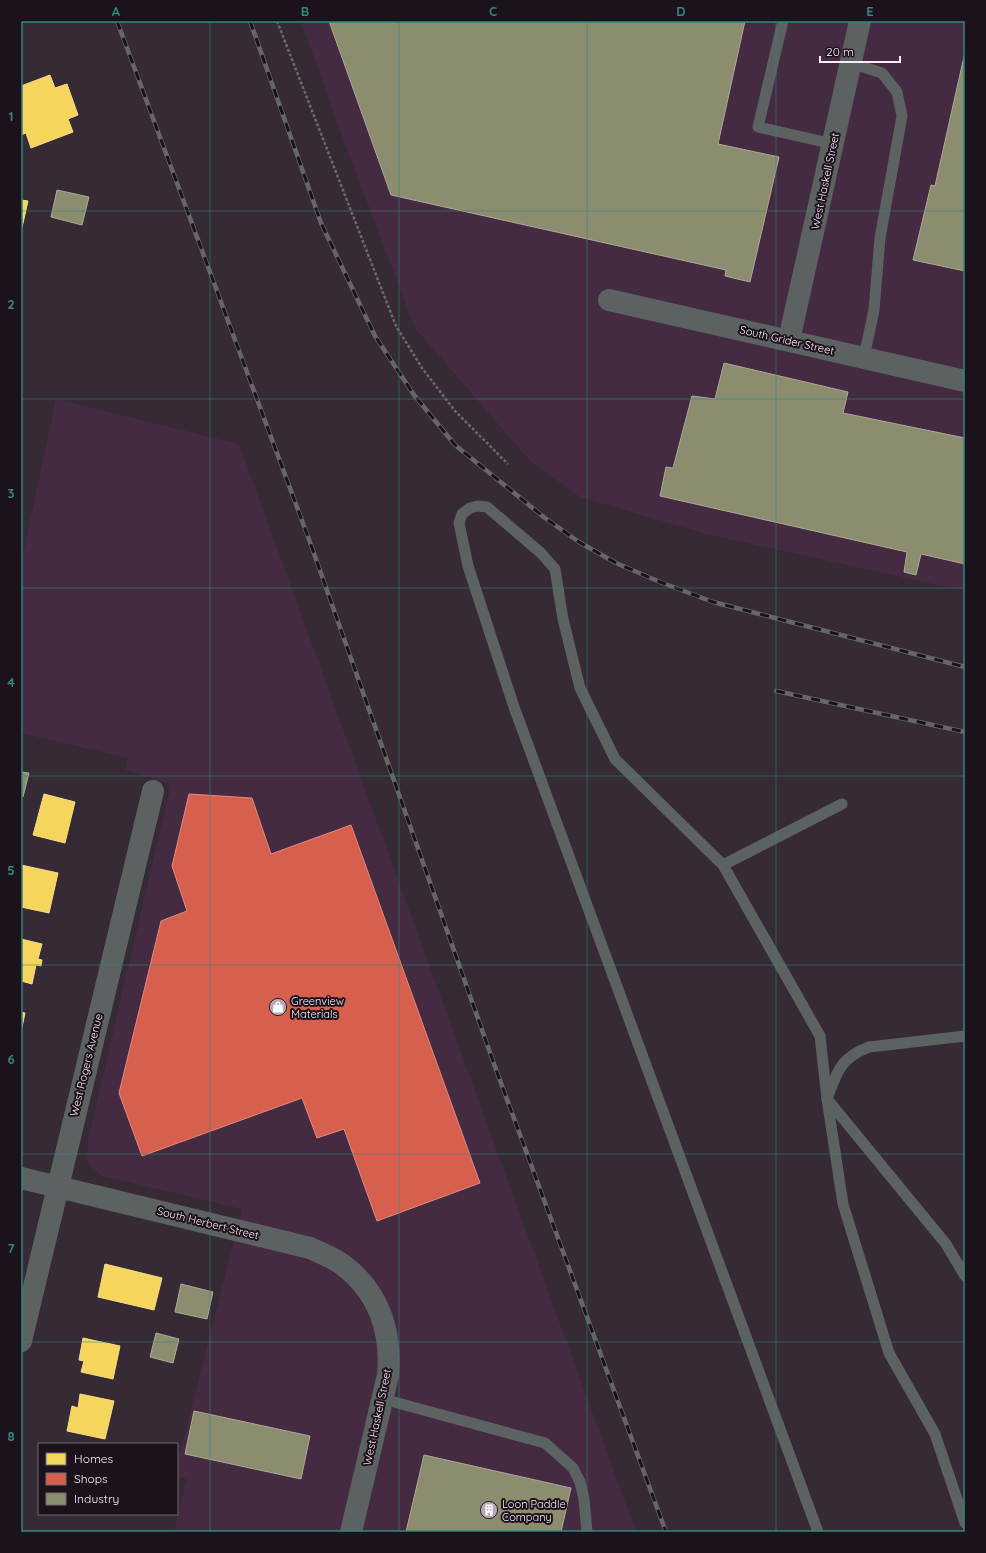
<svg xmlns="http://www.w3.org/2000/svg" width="986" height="1553" font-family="Quicksand,sans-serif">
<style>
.built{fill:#452b41}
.homes{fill:#f6d55c;stroke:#f8dc8b}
.shops{fill:#d6604d;stroke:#e18a81}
.industry{fill:#8c8c6e;stroke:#ada998}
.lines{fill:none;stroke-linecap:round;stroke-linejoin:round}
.path{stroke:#686a6b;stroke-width:2.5;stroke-dasharray:3 2;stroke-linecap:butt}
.service{stroke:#5c6262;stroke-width:11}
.minor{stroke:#5c6262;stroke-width:22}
.rail-casing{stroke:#666668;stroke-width:4.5}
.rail{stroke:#1c121b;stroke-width:3;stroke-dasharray:9;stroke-linecap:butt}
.grid{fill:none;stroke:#328883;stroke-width:1;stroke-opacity:0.55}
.labels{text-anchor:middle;stroke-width:4;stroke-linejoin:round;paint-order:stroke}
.street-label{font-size:11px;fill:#fbecf9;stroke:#1c121b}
.poi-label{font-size:11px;fill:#fbecf9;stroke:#1c121b;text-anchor:start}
.neatline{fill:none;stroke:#328883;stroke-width:1.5}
.grid-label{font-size:13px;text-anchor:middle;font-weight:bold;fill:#328883}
</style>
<rect width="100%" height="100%" fill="#362a34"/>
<g class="built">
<polygon points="301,21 965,21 965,591 706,534 580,497 531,462 415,328 345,144"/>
<polygon points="56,399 239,444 636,1532 174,1532 187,1479 177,1477 177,1464 242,1209 102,1176 90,1166 87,1158 88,1140 171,784 126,770 128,758 21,733 21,564"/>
</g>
<g class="homes">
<polygon points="50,75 55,88 67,84 78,115 68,119 73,132 31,148 26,133 21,135 21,86"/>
<polygon points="21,200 28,201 21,232"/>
<polygon points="44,794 75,802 65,843 33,835"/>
<polygon points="21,865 58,873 49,913 21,907"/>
<polygon points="21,939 42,944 38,959 42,960 41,966 36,965 32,984 21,981"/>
<polygon points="21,1012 25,1013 21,1032"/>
<polygon points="105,1264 162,1278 154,1310 98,1297"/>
<polygon points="83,1338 120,1346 113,1379 81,1372 84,1361 79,1360"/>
<polygon points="80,1394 114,1401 105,1439 67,1431 72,1406 78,1408"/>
</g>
<polygon class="shops" points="189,794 252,798 271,854 351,825 480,1183 377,1221 344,1129 317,1138 302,1098 142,1156 119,1093 161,921 187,911 172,866"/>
<g class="industry">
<polygon points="329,21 745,21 718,144 779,157 750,282 725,276 726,270 391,195"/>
<polygon points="965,52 965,271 913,260 931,185 935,186"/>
<polygon points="57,190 89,197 82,225 51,217"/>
<polygon points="724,363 848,392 843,413 965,438 965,564 921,554 916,575 904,572 907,552 660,496 666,467 673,468 692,396 715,399"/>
<polygon points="21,772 29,773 23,797 21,797"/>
<polygon points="181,1284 213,1292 207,1319 175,1312"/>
<polygon points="156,1333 179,1339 173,1363 150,1357"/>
<polygon points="194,1411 310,1436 301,1479 185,1454"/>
<polygon points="424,1455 571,1488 561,1532 406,1532"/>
</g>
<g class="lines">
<polyline class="path" points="277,21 396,326 422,368 455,411 508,464"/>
<g class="service">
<polyline points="783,21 758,127 833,144"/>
<polyline points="851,63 882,73 897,92 902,116 880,238 874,310 864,357"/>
<polyline points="723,865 842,804"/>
<path d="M965,1036l-96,11c-29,11 -32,25 -42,52l119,145 19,32"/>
<polyline points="383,1399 545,1443 573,1468 580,1482 584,1499 587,1532"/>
<polyline points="818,1532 514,707 468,566 459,523 462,514 470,508 478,506 487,507 541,553 555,569 563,619 580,688 615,759 723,865 820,1036 827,1099 843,1204 889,1353 935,1434 965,1523"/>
</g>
<g class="minor">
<polyline points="609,300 965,381"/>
<polyline points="789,340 860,21"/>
<path d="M21,1178l289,70c11,5 24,10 33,17 36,27 49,67 45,110l-37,157"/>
<polyline points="21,1341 153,791"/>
</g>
<defs>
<g id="rail">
<polyline points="117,21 311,545 494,1064 666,1532"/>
<polyline points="250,21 321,223 375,336 414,395 455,445 545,518 579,542 616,563 660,582 713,602 965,667"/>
<polyline points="776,691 965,732"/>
</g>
</defs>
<use href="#rail" class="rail-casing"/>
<use href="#rail" class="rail"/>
</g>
<path class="grid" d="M210,21v1511M399,21v1511M587,21v1511M776,21v1511M21,211h944M21,399h944M21,588h944M21,776h944M21,965h944M21,1154h944M21,1342h944"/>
<defs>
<symbol id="shop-disc" viewBox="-11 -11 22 22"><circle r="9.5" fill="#b6a8b4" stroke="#1c121b"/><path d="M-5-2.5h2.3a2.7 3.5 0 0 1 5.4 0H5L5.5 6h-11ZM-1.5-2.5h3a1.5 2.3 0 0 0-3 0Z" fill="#fff"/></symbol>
<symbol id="building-disc" viewBox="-11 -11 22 22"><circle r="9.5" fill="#b6a8b4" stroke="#1c121b"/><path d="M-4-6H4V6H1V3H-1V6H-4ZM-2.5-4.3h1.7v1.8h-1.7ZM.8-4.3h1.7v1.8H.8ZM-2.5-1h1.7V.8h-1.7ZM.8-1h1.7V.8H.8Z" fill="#fff"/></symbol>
</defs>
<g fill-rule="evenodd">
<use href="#shop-disc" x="268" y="997" width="20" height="20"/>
<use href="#building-disc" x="479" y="1500" width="20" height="20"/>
</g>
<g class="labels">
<g class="street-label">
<text transform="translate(825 181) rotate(-78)" y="4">West Haskell Street</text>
<text transform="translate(787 340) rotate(13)" y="4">South Grider Street</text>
<text transform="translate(86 1065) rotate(-76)" y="4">West Rogers Avenue</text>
<text transform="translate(208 1223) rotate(14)" y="4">South Herbert Street</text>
<text transform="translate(377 1417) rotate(-78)" y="4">West Haskell Street</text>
</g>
<g class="poi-label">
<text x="291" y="1005">Greenview<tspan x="291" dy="13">Materials</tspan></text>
<text x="502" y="1508">Loon Paddle<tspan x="502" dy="13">Company</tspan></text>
</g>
</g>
<rect width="986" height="1553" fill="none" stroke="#1c121b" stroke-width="44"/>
<rect x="38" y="1443" width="140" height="72" fill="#1c121b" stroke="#756974"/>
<rect x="46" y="1453" width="20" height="12" fill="#f6d55c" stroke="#756974"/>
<text x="74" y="1463" font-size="12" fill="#fbecf9">Homes</text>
<rect x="46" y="1473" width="20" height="12" fill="#d6604d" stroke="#756974"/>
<text x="74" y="1483" font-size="12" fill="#fbecf9">Shops</text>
<rect x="46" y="1493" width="20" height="12" fill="#8c8c6e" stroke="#756974"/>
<text x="74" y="1503" font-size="12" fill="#fbecf9">Industry</text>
<path d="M820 56v6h80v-6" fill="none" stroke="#fbecf9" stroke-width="2"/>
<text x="826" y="56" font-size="12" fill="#fbecf9" stroke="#1c121b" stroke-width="3" paint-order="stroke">20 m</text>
<rect x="22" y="22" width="942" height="1509" class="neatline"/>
<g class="grid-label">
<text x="116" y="16">A</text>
<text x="305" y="16">B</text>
<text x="493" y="16">C</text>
<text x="681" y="16">D</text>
<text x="870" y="16">E</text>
<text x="11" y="121">1</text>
<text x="11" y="309">2</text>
<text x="11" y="498">3</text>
<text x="11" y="687">4</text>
<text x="11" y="875">5</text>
<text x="11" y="1064">6</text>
<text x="11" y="1253">7</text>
<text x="11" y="1441">8</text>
</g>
</svg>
